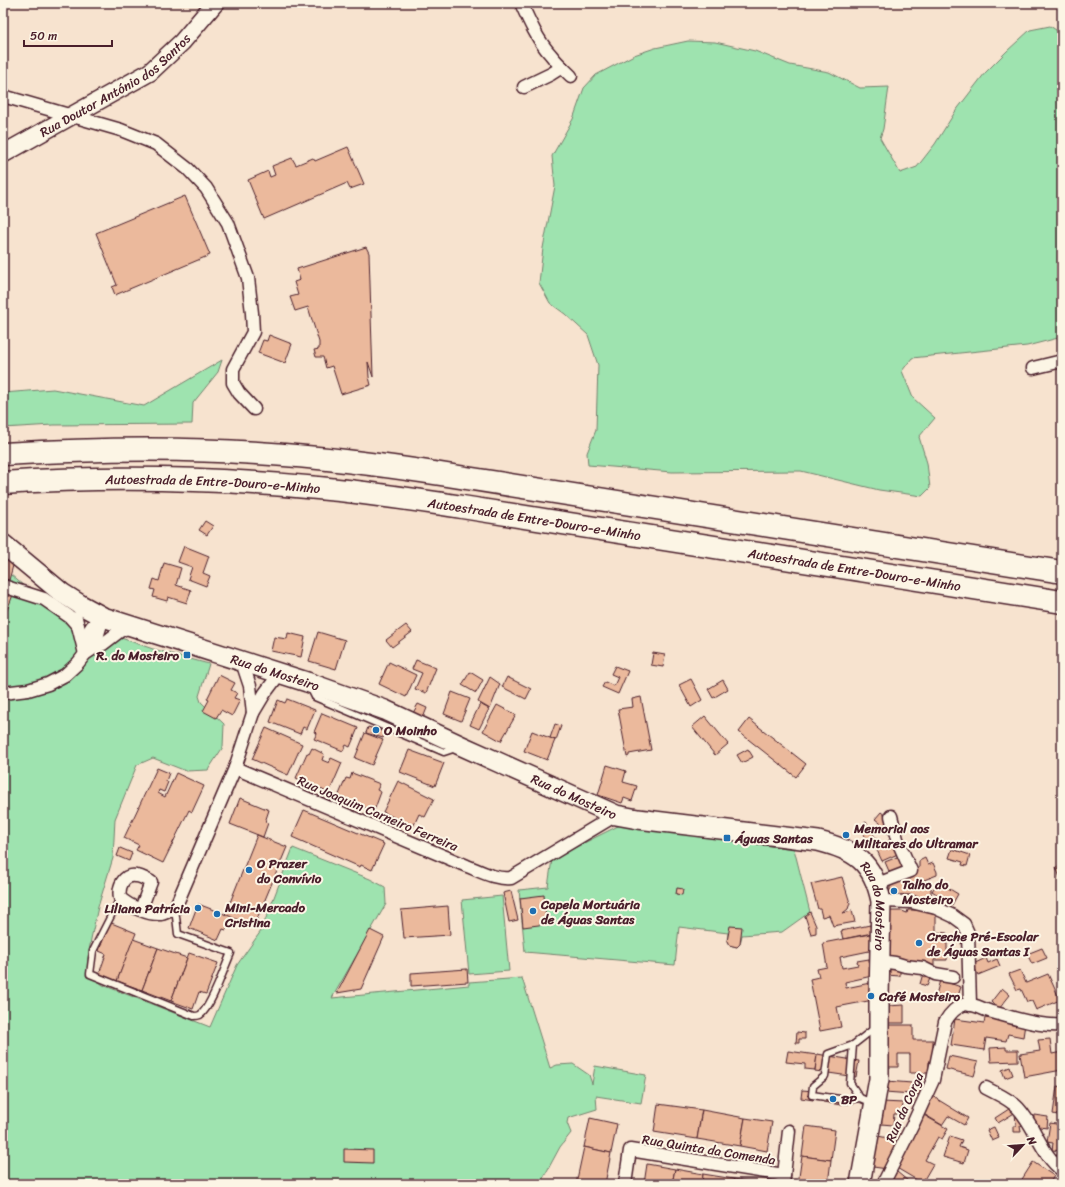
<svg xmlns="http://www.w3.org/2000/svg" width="1065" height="1187" font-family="Sriracha,sans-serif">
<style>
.green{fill:#9ee3af;stroke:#74816d}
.building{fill:#ebb99c;stroke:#4a1f2b}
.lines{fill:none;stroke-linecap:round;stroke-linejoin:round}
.lane-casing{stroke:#4a1f2b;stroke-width:9}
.street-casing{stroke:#4a1f2b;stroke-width:15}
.secondary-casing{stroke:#4a1f2b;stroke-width:20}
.primary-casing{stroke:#4a1f2b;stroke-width:22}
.highway-casing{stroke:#4a1f2b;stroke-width:25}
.lane{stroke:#fcf5e5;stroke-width:6}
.street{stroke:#fcf5e5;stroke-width:12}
.secondary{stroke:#fcf5e5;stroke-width:17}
.primary{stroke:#fcf5e5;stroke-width:19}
.highway{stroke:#fcf5e5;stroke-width:22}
.poi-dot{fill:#1f6fb2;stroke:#fcf5e5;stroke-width:1.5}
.labels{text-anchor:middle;stroke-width:4;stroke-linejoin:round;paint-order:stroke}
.street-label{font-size:13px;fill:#4a1f2b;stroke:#fcf5e5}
.poi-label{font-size:13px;font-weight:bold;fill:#4a1f2b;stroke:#fcf5e5;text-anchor:start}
</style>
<rect width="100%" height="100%" fill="#f7e3cf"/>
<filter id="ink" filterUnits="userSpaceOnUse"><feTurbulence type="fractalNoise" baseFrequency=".025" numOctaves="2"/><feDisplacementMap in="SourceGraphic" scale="8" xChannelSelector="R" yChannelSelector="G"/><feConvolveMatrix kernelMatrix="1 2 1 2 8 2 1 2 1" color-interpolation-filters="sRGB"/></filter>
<g filter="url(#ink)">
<g class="green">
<polygon points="1050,26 1062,34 1062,337 1027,346 912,358 902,371 913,398 935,418 919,437 927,463 930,488 922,496 879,490 801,471 672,472 588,465 587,453 596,430 598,365 588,335 565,314 550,303 539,283 543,248 555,186 552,156 573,119 584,88 596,75 634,55 655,48 688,41 715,42 755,51 790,65 829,72 860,88 889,87 883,129 880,138 900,173 917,167 935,144 955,112 985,73 1007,51 1030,30"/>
<polygon points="222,360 218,372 193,403 192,424 53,425 3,428 3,393 53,389 144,406"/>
<polygon points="3,568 60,617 153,649 209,664 199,696 201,702 224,724 223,747 208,770 186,771 153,758 137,765 115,819 113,858 98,907 91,939 88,958 88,974 103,985 210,1027 237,965 261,931 293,848 370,879 385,887 386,904 332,998 469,985 469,982 522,978 550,1068 557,1065 573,1064 589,1075 592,1084 595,1066 646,1075 641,1103 596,1096 597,1109 568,1118 567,1123 571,1133 560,1147 540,1184 3,1184"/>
<polygon points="620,825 794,849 810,912 782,932 742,935 740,944 737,947 729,945 727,941 728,933 679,927 675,965 525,952 519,890 548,887 552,859"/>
<polygon points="502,896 509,971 469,974 462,900"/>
</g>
<g class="building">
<polygon points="348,147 364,184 350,189 347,183 264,219 248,180 268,171 270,177 275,175 272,166 292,158 296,165 313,158 315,161"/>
<polygon points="185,196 210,255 115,295 112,287 117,285 96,233"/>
<polygon points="366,247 369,253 373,377 368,362 369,377 371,385 341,394 332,366 326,368 323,357 316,357 314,350 319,349 319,342 308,307 295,311 290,297 298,295 294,282 300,280 297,269"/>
<polygon points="269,335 292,344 285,363 258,353 263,340 267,341"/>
<polygon points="205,521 213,526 207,535 199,530"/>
<polygon points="184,546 209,556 203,573 210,576 206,586 188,579 192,567 178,562"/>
<polygon points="3,559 14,562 9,580 3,578"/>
<polygon points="164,563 181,568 176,585 191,590 187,603 168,597 167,601 153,597 155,590 151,589 154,579 159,581"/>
<polygon points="3,591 13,595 7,610 3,609"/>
<polygon points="406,625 412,632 392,647 386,640"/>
<polygon points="318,632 345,640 336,669 309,661"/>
<polygon points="288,633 305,637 301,657 271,651 274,637 287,639"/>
<polygon points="653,653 665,655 663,667 651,665"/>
<polygon points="416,660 436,668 426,693 415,689 422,673 412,669"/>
<polygon points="389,662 416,675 406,697 379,684"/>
<polygon points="615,666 628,671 618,694 602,687 605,682 614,686 618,677 611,674"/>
<polygon points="470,672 483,680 476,693 462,685"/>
<polygon points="219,675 235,683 231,690 237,693 234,698 240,700 232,716 221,710 216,718 203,711 209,700 207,699"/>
<polygon points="490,677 500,684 490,709 478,702"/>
<polygon points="507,677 531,689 526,699 502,687"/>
<polygon points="691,679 702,700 691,707 679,685"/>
<polygon points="723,680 728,689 713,698 708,689"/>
<polygon points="452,692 470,699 461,721 444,714"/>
<polygon points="641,697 651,750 629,754 629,756 627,757 618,709 633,707 632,699"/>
<polygon points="287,699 315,710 307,729 303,727 300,734 270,722 278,700 285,703"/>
<polygon points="418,704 427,708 423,718 413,713"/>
<polygon points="480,704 489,709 479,729 470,725"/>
<polygon points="497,705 516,715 501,741 483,731"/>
<polygon points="322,713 358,728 350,747 346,745 343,751 314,739 317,733 314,732"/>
<polygon points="705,716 728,744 715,755 692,727"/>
<polygon points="749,719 806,764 796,777 739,732"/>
<polygon points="555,724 561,726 556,740 550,738"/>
<polygon points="368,727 385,732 383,738 366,733"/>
<polygon points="266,728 302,744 288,775 252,759"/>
<polygon points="532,731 555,740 547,760 524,751"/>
<polygon points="365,733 383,740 372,765 355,758"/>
<polygon points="312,748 324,754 322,760 329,763 331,758 342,763 329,793 296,778 307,753 309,754"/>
<polygon points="748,749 753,757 742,763 737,755"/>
<polygon points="409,750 444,763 435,786 400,772"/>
<polygon points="607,765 626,771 623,782 637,786 632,801 624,798 622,803 598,795"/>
<polygon points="157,768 169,773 166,781 168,782 164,792 159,790 158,793 165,797 176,773 204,786 192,812 189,810 163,863 136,850 139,845 124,838"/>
<polygon points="352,773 380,784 377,790 381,792 374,811 338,797 346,778 350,779"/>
<polygon points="398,781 434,799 425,817 419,814 413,827 383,812"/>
<polygon points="240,798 269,810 265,822 268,823 263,837 230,824"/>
<polygon points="304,810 384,844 372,870 361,865 360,867 292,837"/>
<polygon points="881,812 890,819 884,826 875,819"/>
<polygon points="866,822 876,839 869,843 859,826"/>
<polygon points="257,835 287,847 254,926 225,915"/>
<polygon points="894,839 900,853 882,861 876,848 888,843 888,841"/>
<polygon points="120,848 132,853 129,861 117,856"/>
<polygon points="952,849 970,855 967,866 962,865 963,862 949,858"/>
<polygon points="902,855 909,870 892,878 885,862"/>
<polygon points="925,858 928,865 933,863 937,872 937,875 924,880 924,886 931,886 931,899 892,897 890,893 890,880 919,868 919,861"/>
<polygon points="1062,865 1062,883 1056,867"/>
<polygon points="842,877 850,903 848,909 843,913 852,911 855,922 833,926 829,915 822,917 820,909 818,909 811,884"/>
<polygon points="938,882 958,894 948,912 940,907 944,899 932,891"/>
<polygon points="677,888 683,889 682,895 676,894"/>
<polygon points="511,891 518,920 509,922 503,893"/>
<polygon points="544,895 546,924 523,927 520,898"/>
<polygon points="198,904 232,917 226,930 223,929 218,940 189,928"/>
<polygon points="448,906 450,935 404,938 401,910"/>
<polygon points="908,910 920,910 936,915 936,932 947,933 947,960 934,960 934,968 888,957 888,911 902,911 907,913"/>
<polygon points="810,912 816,926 816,933 811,934 805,916"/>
<polygon points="109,922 136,933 117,981 99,974 106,954 99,951"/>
<polygon points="870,925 872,933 843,939 841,931"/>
<polygon points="730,926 742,927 740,944 737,947 729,945 727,941"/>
<polygon points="370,930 384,937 361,989 337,993"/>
<polygon points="870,934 874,950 840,957 842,968 858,965 857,961 869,959 872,976 845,982 846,988 870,983 873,1000 837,1007 841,1027 820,1031 810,979 819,977 817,969 827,967 823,943"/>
<polygon points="133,939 158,948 142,990 117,981"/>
<polygon points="158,948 187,958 171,1001 142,990"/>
<polygon points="1042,948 1047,958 1032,964 1027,954"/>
<polygon points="189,953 218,963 206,994 199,992 193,1009 171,1001"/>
<polygon points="986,958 988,963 997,959 1000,966 978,975 973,964"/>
<polygon points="887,965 900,966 900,976 886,975"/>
<polygon points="467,969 468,982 411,986 411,973"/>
<polygon points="924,970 932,973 927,986 920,984"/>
<polygon points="1020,970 1026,983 1048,974 1060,1000 1036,1010 1032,1001 1027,1002 1021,989 1017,990 1009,974"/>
<polygon points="940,980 961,987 956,1002 936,995"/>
<polygon points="1002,988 1010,995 999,1009 991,1002"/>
<polygon points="904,1005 904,1023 887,1023 887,1006"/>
<polygon points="985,1018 1025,1024 1023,1037 1008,1034 1006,1041 986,1038 984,1050 951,1045 955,1019 984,1023"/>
<polygon points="887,1025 913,1025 913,1040 933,1040 933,1062 929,1062 929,1073 910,1073 910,1054 898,1054 898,1067 888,1067"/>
<polygon points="797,1032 805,1033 805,1039 799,1039 799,1043 796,1043"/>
<polygon points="1050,1039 1052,1054 1062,1052 1062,1070 1024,1077 1020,1054 1040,1051 1038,1040"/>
<polygon points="1006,1047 1006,1050 1018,1050 1018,1061 991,1062 990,1048"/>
<polygon points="788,1051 817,1055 815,1070 805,1069 805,1064 786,1062"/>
<polygon points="817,1054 859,1061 856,1077 815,1071"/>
<polygon points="949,1056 978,1062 974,1076 946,1069"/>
<polygon points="1010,1067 1013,1075 1005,1078 1002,1070"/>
<polygon points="886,1081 925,1084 925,1095 885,1092"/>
<polygon points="1057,1086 1062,1087 1062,1116 1053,1114"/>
<polygon points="802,1090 814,1091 813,1100 801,1098"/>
<polygon points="824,1093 842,1096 841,1105 823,1102"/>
<polygon points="932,1096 968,1118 964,1125 948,1116 942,1125 922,1113"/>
<polygon points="882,1102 903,1103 902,1114 894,1114 893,1125 881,1124"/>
<polygon points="658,1104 702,1110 697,1139 654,1132"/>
<polygon points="1012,1107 1016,1112 998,1123 995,1118"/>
<polygon points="702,1110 745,1118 740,1146 697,1139"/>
<polygon points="1015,1112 1024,1125 1020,1126 1021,1132 1013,1132 1013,1126 1016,1126"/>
<polygon points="922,1114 948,1129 942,1139 938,1137 925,1160 933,1164 922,1183 895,1167 920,1125 917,1123"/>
<polygon points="1034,1115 1048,1117 1047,1128 1033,1126"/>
<polygon points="590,1118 617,1124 611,1153 584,1147"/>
<polygon points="745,1118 772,1122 767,1151 740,1146"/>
<polygon points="1050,1123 1062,1125 1062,1151 1052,1150 1053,1143 1047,1142"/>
<polygon points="806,1126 835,1130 831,1160 802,1156"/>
<polygon points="994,1127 999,1138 992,1141 987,1130"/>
<polygon points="894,1133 901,1134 895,1170 873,1167 878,1136 893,1139"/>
<polygon points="950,1136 962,1140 959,1147 968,1150 964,1163 943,1157"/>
<polygon points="584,1147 611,1153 605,1184 576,1184"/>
<polygon points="344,1149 373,1150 373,1163 344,1162"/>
<polygon points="802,1156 831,1160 828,1184 798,1184"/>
<polygon points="1033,1162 1054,1176 1049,1184 1019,1184"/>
<polygon points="647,1164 675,1169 672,1184 644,1184"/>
<polygon points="675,1169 703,1174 702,1184 672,1184"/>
<polygon points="897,1172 908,1181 906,1184 893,1184 890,1181"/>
<polygon points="703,1174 734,1179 733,1184 702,1184"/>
<polygon points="734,1179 761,1184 733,1184"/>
</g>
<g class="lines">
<defs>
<g id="lane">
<polyline points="310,687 315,697 444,752 456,748"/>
<path d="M120,898l-27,53 -3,23 104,42c3,0 4,0 6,-1 11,-7 25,-49 31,-62l-53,-19 -3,-26"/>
<polyline points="853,1045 828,1054 825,1076 813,1086 812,1095 846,1100 860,1098"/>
<polyline points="872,1103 860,1098 850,1083 853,1045 876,1027"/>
</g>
<g id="street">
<path d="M521,3c8,18 17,38 30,52 6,8 13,14 20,21"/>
<polyline points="524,87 551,74 562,67"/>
<polyline points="3,96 121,130 156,144 188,169 206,188 228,223 248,278 252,313 253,332 233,369 233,383 239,393 254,409"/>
<polyline points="1033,368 1062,361"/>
<polyline points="3,586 44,599 70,617 78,626"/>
<polyline points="76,618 85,654"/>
<path d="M85,647c2,-15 5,-22 18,-30"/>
<polyline points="94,648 103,617"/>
<polyline points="242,662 250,686 253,713 265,693 280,673"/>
<polyline points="3,693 28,690 48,684 65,675 78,663 85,654 94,648 103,644 120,631 131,626"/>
<path d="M235,768l232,98c13,5 29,14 44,12l105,-63"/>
<polyline points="878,886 885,881 911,871 897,839 891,816"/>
<polyline points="881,901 911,902 936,908 953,916 964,924 968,933 970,1005"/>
<path d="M141,909l10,-27c-4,-2 -10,-6 -15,-6 -13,-2 -18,11 -16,22 9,8 28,17 41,16 5,-1 10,-4 14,-6l60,-140 18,-55"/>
<polyline points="880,961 895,963 905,966 923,968 935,974 953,977"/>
<path d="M986,1088c11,6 24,11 32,20 18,19 23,47 44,62"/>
<polyline points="784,1175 789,1131"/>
<polyline points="625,1184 630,1150 784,1175 783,1184"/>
<path d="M883,1184l30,-60 20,-44 12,-58c4,-7 9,-14 18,-17 8,-3 21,5 29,7 22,6 48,15 70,13"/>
</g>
<g id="secondary">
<path id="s1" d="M3,154l147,-82 32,-30 33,-39"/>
</g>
<g id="primary">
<path id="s2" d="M3,544l59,49 19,12 22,12 204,65 78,28 77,36 154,69 22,4 180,22c37,9 55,21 63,60l-2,97v81l-19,105"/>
</g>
<g id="highway">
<path d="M3,454c85,-5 169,-7 254,-1 64,4 127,12 190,22l615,97"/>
<path id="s3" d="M3,483c105,-7 210,-5 315,5 48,4 96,12 144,19l600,95"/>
</g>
</defs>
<use href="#lane" class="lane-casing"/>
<use href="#street" class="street-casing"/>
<use href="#secondary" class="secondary-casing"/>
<use href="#primary" class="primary-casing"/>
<use href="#highway" class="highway-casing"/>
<use href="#lane" class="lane"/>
<use href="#street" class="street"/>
<use href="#secondary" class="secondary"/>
<use href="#primary" class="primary"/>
<use href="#highway" class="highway"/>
</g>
</g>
<g class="poi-dot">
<rect x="183" y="651" width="8" height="8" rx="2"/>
<circle cx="376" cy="730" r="4"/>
<circle cx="846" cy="835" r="4"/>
<rect x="723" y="834" width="8" height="8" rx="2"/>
<circle cx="249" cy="870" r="4"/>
<circle cx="894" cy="891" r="4"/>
<circle cx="198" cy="908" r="4"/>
<circle cx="533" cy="911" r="4"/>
<circle cx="217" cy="914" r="4"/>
<circle cx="919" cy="943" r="4"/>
<circle cx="871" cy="996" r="4"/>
<circle cx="833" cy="1099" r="4"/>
</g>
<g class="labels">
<g class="street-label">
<text dy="5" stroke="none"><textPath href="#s1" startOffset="132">Rua Doutor António dos Santos</textPath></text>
<text dy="5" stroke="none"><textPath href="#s3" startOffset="210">Autoestrada de Entre-Douro-e-Minho</textPath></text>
<text dy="5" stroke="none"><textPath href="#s3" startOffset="534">Autoestrada de Entre-Douro-e-Minho</textPath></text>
<text dy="5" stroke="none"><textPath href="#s3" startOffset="858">Autoestrada de Entre-Douro-e-Minho</textPath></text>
<text dy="5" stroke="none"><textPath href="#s2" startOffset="305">Rua do Mosteiro</textPath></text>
<text dy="5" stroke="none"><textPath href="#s2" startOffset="629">Rua do Mosteiro</textPath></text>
<text transform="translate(378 813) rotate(23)" y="5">Rua Joaquim Carneiro Ferreira</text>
<text dy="5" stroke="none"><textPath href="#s2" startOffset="976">Rua do Mosteiro</textPath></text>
<text transform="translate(904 1107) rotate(-66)" y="5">Rua da Corga</text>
<text transform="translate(709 1149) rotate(9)" y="5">Rua Quinta da Comenda</text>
</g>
<g class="poi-label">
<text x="179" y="660" text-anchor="end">R. do Mosteiro</text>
<text x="384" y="735">O Moinho</text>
<text x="854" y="833">Memorial aos<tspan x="854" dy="15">Militares do Ultramar</tspan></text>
<text x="735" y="843">Águas Santas</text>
<text x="257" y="868">O Prazer<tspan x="257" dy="15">do Convívio</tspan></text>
<text x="902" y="889">Talho do<tspan x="902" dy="15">Mosteiro</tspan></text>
<text x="541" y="909">Capela Mortuária<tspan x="541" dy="15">de Águas Santas</tspan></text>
<text x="225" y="912">Mini-Mercado<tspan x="225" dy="15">Cristina</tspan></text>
<text x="190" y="913" text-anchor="end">Liliana Patrícia</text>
<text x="927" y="941">Creche Pré-Escolar<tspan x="927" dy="15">de Águas Santas I</tspan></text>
<text x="879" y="1001">Café Mosteiro</text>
<text x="841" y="1104">BP</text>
</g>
</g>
<rect width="1065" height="1187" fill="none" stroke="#fcf5e5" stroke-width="16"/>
<rect x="8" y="8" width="1049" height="1171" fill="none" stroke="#4a1f2b" stroke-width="1.5" filter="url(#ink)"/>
<g transform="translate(1023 1145) rotate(64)" stroke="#fcf5e5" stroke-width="3" paint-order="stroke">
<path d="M0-3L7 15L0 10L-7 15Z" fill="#4a1f2b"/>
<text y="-6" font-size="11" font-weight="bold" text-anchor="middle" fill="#4a1f2b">N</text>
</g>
<path d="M24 40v6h88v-6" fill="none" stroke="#4a1f2b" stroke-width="2"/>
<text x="30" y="40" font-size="12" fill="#4a1f2b" stroke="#fcf5e5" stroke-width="3" paint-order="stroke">50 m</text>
</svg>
